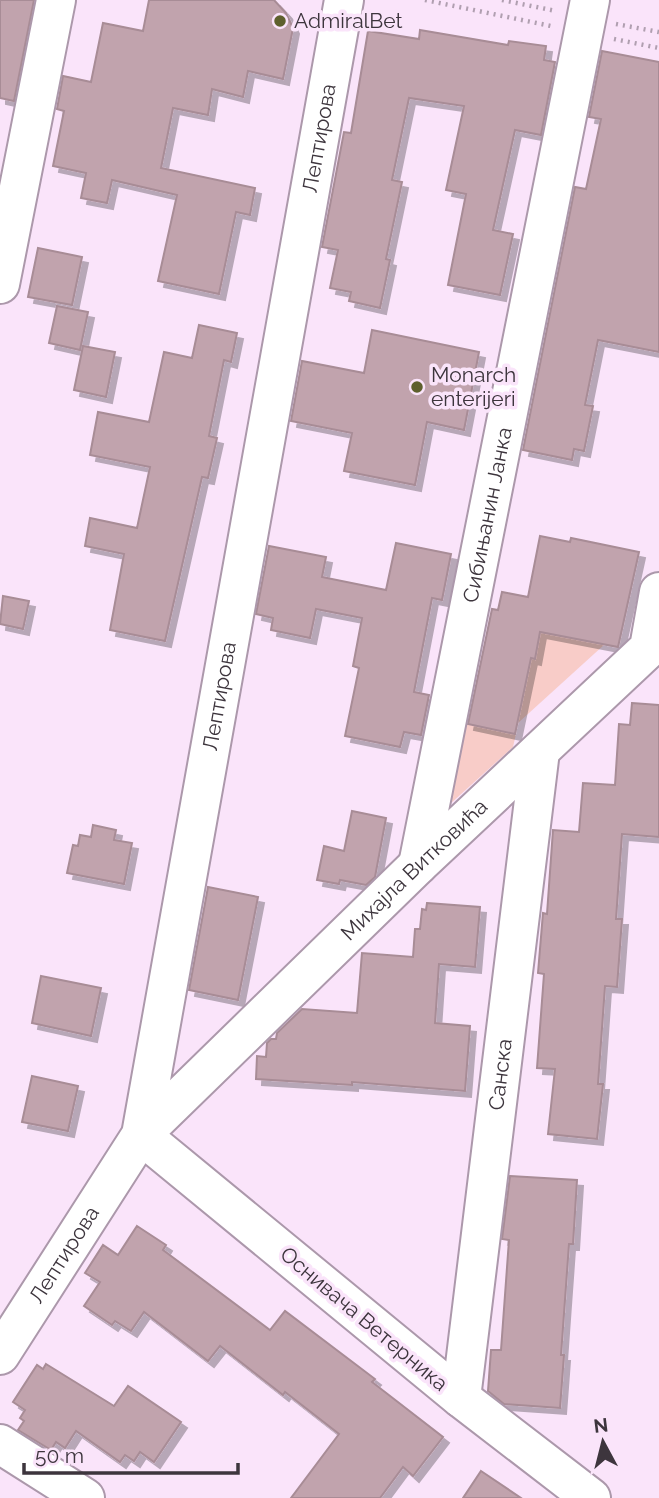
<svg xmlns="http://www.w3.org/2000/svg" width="659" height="1498" font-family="Raleway,sans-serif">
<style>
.green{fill:#f8ccc8}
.building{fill:#c1a3ad;stroke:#a88c96;stroke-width:2;filter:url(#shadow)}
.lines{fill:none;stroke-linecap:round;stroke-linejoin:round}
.minor-casing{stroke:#ac98ab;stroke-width:42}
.path{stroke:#b09fb0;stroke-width:4.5;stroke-dasharray:2 5;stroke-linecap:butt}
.minor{stroke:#fff;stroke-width:38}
.poi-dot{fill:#5e602d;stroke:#fae4fa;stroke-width:2.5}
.labels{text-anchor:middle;stroke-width:7;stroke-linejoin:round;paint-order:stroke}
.poi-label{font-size:21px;fill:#3d353d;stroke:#fae4fa;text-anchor:start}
.street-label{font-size:21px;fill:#3d353d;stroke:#fae4fa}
</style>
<defs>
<filter id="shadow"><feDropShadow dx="6" dy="6" stdDeviation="0" flood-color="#0004"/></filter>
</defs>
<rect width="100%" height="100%" fill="#fae4fa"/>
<g class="green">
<polygon points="547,601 605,644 518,723 527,677 512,654 535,659"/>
<polygon points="467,724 516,734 513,747 449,805"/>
</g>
<g class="building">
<polygon points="0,0 34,0 14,101 0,98"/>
<polygon points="149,0 274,0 286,13 293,28 283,79 248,71 243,97 212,89 208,115 173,108 161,168 255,188 250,215 236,212 219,294 158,281 177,195 112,180 107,203 81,198 86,173 53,166 64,111 57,109 63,76 91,82 103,23 143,31"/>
<polygon points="420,30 508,45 509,41 546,46 544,60 555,62 541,135 515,130 493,230 513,234 500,295 448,285 466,194 446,190 464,106 409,98 392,180 402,182 386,259 390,260 380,308 349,301 351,292 330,288 338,250 322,247 344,132 351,133 368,31 419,39"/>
<polygon points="602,51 659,62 659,352 598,340 585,405 593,406 584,451 574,449 572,460 523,450 575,187 586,189 601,119 589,117"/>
<polygon points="38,248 82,257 72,305 28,297"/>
<polygon points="57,306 88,312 80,350 49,343"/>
<polygon points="199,325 237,333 231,362 224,360 209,436 217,438 208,478 202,477 165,641 110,630 124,554 85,546 90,518 137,528 150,467 90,455 98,412 149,422 164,352 192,358"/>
<polygon points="372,330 479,352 464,430 427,422 415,485 344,471 352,433 291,421 302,361 364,373"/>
<polygon points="83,346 115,352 106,397 74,390"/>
<polygon points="540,536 570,542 571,538 639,552 618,647 540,632 535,659 531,658 515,734 468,724 492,609 498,610 502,592 528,597"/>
<polygon points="396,543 451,554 442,600 432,598 414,692 429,695 421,735 404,732 400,747 345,736 359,668 353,666 362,618 316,609 310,638 271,630 273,618 256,614 269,546 326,557 322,577 386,590"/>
<polygon points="3,596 29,601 23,629 0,624"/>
<polygon points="632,703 659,705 659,837 622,834 616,919 622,919 617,987 605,986 598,1084 603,1084 597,1139 548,1134 555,1069 537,1068 544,974 538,973 543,913 547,914 553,830 579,832 583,783 615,785 619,724 630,725"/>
<polygon points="352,811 386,818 375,877 366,885 340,880 339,884 317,880 324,846 344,851"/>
<polygon points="93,825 116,830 114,840 132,843 124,884 67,873 73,845 78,846 80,835 91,837"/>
<polygon points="208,887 258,897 238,1000 189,990"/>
<polygon points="427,903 480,907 475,967 439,964 435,1023 470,1026 465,1091 352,1082 352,1085 256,1079 257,1056 266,1057 267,1043 271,1039 276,1039 277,1033 302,1009 357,1013 362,953 413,957 415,929 420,929 422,909 426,910"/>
<polygon points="41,976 101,988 91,1036 32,1023"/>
<polygon points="32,1076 78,1086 68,1131 22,1122"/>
<polygon points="510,1176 577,1180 573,1244 569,1244 561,1355 564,1355 560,1408 504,1404 488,1391 491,1350 501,1350 509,1240 502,1239"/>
<polygon points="137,1226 166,1245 163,1250 270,1330 285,1311 375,1379 372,1382 443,1437 413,1476 403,1467 380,1498 291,1498 339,1434 285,1392 283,1395 220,1346 208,1361 144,1312 131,1331 115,1321 112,1325 84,1306 100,1282 85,1273 103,1245 118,1255"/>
<polygon points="46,1364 114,1406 128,1386 181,1422 154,1462 140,1452 134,1461 125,1455 120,1462 76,1431 65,1448 56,1442 51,1450 18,1430 24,1421 20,1418 25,1410 13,1402 37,1365 43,1369"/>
<polygon points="481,1471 521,1498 463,1498"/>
</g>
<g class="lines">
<defs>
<g id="minor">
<polyline points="0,284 56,0"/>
<path id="s1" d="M418,865l172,-865"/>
<path id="s2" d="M0,1355l141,-220 203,-1135"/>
<path id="s3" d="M461,1398l79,-647"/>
<polyline points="0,1444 85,1498"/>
<path id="s4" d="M591,1498l-130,-100 -320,-263 277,-270 231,-217 10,-56"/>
</g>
</defs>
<use href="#minor" class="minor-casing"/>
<g class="path">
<polyline points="425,0 551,26"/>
<polyline points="502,0 556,11"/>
<polyline points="616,24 659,32"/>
<polyline points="614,39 659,48"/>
</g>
<use href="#minor" class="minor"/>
</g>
<g class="poi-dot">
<circle cx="280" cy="21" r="7"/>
<circle cx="417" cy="387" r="7"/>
</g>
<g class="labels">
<g class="poi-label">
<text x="294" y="28">AdmiralBet</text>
<text x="431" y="382">Monarch<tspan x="431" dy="24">enterijeri</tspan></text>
</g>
<g class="street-label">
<text dy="7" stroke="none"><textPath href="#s2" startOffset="1274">Лептирова</textPath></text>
<text dy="7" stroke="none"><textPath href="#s1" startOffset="357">Сибињанин Јанка</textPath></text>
<text dy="7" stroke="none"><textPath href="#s2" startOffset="707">Лептирова</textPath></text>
<text dy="7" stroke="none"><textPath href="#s4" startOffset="959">Михајла Витковића</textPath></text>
<text dy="7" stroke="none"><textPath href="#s3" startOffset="326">Санска</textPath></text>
<text dy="7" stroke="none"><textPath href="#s2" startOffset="119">Лептирова</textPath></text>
<text transform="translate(364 1319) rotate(40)" y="7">Оснивача Ветерника</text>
</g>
</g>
<g transform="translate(603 1442) rotate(353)" stroke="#fae4fa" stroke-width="5" paint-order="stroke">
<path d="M0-5L12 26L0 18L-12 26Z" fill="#3d353d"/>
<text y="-10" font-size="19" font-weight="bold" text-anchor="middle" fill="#3d353d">N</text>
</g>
<path d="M24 1463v10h214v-10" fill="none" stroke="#3d353d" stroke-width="3.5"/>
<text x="35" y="1463" font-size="21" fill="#3d353d" stroke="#fae4fa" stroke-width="5" paint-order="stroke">50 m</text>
</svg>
